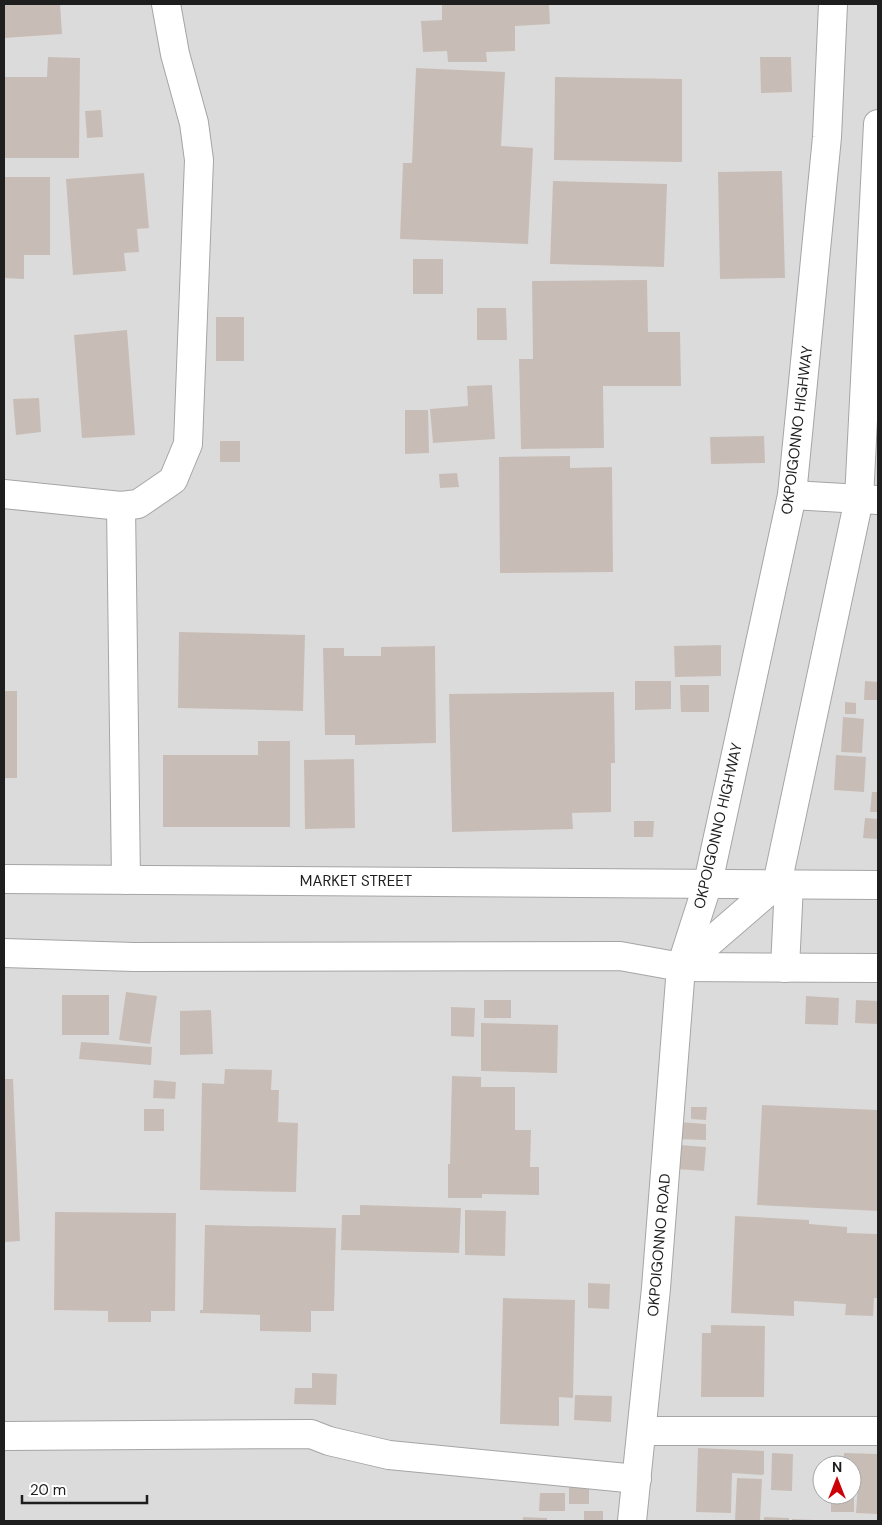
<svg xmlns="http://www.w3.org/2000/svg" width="882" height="1525" font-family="'DM Sans',sans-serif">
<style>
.residential{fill:#dcdbdb;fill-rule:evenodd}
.building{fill:#c8bdb6}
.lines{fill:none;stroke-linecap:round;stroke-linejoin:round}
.minor-casing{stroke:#a5a5a5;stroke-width:30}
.minor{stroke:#fff;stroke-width:28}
.labels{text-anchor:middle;stroke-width:4;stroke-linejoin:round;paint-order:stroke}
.street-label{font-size:15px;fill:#1e1e1e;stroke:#fff}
</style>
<rect width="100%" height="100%" fill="#f0ece3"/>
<path class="residential" d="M4,4h874v1517h-874zM822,1465h30v30h-30z"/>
<g class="building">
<polygon points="4,4 60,4 62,34 4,38"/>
<polygon points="442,4 549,4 550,24 515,26 515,51 486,52 487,62 448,62 447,51 423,52 421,21 442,20"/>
<polygon points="48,57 80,58 79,158 4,158 4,77 47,77"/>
<polygon points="760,57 791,57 792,92 761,93"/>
<polygon points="416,68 505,72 501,146 533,148 528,244 400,239 403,163 412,163"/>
<polygon points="555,77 682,79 682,162 554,160"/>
<polygon points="101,110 103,137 87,138 85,111"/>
<polygon points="782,171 785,278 720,279 718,172"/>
<polygon points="144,173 149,228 137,229 139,252 124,253 126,271 73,275 66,179"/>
<polygon points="4,177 50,177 50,255 24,255 24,279 4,278"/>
<polygon points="553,181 667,184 664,267 550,264"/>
<rect x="413" y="259" width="30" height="35"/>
<polygon points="647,280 648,332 680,332 681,386 603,386 604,448 521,449 519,359 533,359 532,281"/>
<polygon points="477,308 506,308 507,340 477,340"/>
<rect x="216" y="317" width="28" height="44"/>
<polygon points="127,330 135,435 82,438 74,335"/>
<polygon points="492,385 495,439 433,443 430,409 468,406 467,386"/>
<polygon points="39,398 41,432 16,435 13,399"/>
<polygon points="405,410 428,410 429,453 405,454"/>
<polygon points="764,436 765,463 711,464 710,437"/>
<rect x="220" y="441" width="20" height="21"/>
<polygon points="570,456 570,468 612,467 613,572 500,573 499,457"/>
<polygon points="457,473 459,487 440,488 439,474"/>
<polygon points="179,632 305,635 303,711 178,708"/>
<polygon points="721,645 721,676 675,677 674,646"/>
<polygon points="435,646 436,743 355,745 355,735 325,735 323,648 344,648 344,656 381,656 381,647"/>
<polygon points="635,681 671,681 671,709 635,710"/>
<polygon points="865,681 878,682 878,700 864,700"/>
<polygon points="680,685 709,685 709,712 681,712"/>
<rect x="4" y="691" width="13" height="87"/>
<polygon points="614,692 615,763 611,763 611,812 572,813 573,829 452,832 449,694"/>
<polygon points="845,702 856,703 856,714 845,714"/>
<polygon points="843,717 864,719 862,753 841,752"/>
<polygon points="258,741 290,741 290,827 163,827 163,755 258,755"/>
<polygon points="836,755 866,757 864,792 834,790"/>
<polygon points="354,759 355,828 305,829 304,760"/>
<polygon points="872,792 878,792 878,812 870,812"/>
<polygon points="865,818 878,819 878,839 863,838"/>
<polygon points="634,821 654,821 653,837 634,837"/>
<polygon points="126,992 157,996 150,1044 119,1040"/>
<rect x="62" y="995" width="47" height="40"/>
<polygon points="806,996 839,998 838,1025 805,1024"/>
<rect x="484" y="1000" width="27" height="18"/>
<polygon points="856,1000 878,1001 878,1024 855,1023"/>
<polygon points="451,1007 475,1008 474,1037 451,1036"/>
<polygon points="211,1010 213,1054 180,1055 180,1011"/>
<polygon points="481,1023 558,1025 557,1073 481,1071"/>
<polygon points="81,1042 152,1047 151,1065 79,1059"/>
<polygon points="225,1069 272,1070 271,1090 279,1090 278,1122 298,1123 296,1192 200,1190 202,1083 224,1084"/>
<polygon points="452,1076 481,1077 481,1087 515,1087 515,1130 531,1130 530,1167 539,1167 539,1195 482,1194 482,1198 448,1198 448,1164 450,1164"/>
<polygon points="4,1079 13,1079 20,1241 4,1242"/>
<polygon points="154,1080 176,1082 175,1099 153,1098"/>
<polygon points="762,1105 878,1110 878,1211 757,1205"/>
<polygon points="691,1107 707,1107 706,1120 691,1119"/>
<rect x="144" y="1109" width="20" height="22"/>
<polygon points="679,1122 706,1124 706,1140 678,1139"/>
<polygon points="680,1145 706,1147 704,1171 678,1169"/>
<polygon points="360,1205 461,1208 459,1253 341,1250 342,1215 360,1215"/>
<polygon points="465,1210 506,1211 505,1256 465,1255"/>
<polygon points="55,1212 176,1213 175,1311 151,1311 151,1322 108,1322 108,1311 54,1310"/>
<polygon points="735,1216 809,1220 809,1224 847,1227 847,1233 878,1234 877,1298 874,1298 873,1316 845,1315 846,1304 794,1301 794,1316 731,1313"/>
<polygon points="205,1225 336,1228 334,1311 311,1311 311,1332 260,1331 260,1315 200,1313 200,1310 203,1310"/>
<polygon points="588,1283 610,1284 609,1309 588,1308"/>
<polygon points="503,1298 575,1300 573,1398 559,1397 559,1426 500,1424"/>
<polygon points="711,1325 765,1326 764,1397 701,1397 702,1333 711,1333"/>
<polygon points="312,1373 337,1374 336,1405 294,1404 295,1388 312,1388"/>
<polygon points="575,1395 612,1396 611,1422 574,1420"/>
<polygon points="698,1448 764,1451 764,1474 762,1475 732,1473 731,1513 696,1512"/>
<polygon points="772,1453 793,1454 792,1491 771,1490"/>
<polygon points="844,1453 878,1454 878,1514 856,1513 858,1485 852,1485 852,1465 843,1465"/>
<polygon points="737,1478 762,1479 760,1521 735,1521"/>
<rect x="569" y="1484" width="20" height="20"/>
<polygon points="540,1493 565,1493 565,1511 539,1511"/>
<rect x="831" y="1495" width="23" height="17"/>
<rect x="584" y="1511" width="19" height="10"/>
<polygon points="523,1517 547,1518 547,1521 523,1521"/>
<polygon points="764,1517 789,1518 789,1521 764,1521"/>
<polygon points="792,1519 815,1520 815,1521 792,1521"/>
</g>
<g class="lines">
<defs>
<g id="minor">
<polyline points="4,494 121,506 138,504 173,480 188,444 199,160 194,123 175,54 166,4"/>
<polyline points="792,495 878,500"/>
<polyline points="121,506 126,880"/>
<polyline points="4,879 878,885"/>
<polyline points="4,953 134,957 620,956 681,967 878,968"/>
<polyline points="681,967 777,884 859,499 878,124"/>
<polyline points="785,968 789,884"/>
<polyline points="642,1431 878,1431"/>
<polyline points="4,1436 311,1434 329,1441 389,1455 637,1479"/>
<polyline points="632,1521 656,1288 681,967 708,883 792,495 827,137 833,4"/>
</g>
</defs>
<use href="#minor" class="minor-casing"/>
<use href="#minor" class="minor"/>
</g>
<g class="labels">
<g class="street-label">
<text transform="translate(797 430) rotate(-83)" y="5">OKPOIGONNO HIGHWAY</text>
<text transform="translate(718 826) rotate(-77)" y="5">OKPOIGONNO HIGHWAY</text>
<text x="356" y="886">MARKET STREET</text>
<text transform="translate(659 1245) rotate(-85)" y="5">OKPOIGONNO ROAD</text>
</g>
</g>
<rect width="882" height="1525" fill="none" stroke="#1e1e1e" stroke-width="10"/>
<g transform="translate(837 1480)"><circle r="24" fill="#ffffff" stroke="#a5a5a5"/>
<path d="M0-4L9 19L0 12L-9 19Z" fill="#cc0006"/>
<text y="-8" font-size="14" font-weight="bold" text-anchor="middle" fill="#1e1e1e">N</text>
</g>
<path d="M22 1495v8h125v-8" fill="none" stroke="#1e1e1e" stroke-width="2.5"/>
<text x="30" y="1495" font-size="15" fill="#1e1e1e" stroke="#ffffff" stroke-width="4" paint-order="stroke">20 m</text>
</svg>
